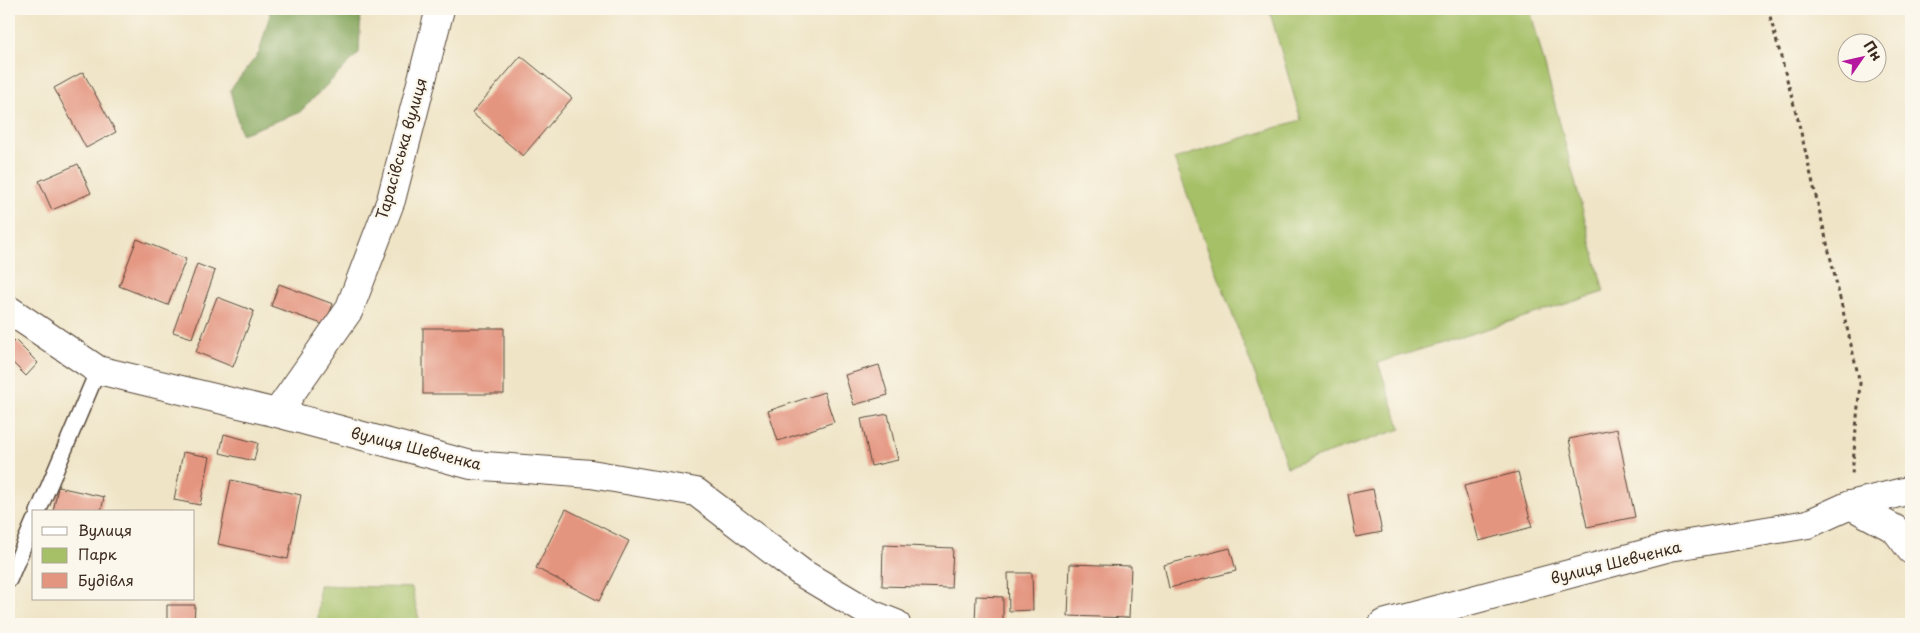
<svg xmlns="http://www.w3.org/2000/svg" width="1920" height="633" font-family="'Playpen Sans',sans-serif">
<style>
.green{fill:#a5c066;stroke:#707542}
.forest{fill:#84a65b;stroke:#60683c}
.building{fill:#e49580}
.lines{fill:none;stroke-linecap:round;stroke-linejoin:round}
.service-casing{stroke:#564637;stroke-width:18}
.minor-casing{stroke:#564637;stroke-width:30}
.path{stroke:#564637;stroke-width:3;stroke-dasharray:4 4;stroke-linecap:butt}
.service{stroke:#fff;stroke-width:15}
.minor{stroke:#fff;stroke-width:28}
.labels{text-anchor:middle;stroke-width:4.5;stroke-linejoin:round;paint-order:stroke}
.street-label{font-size:15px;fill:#3b2a1e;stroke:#fbf7ec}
</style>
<rect width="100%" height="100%" fill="#fbf7ec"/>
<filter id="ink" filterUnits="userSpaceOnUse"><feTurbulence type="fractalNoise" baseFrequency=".02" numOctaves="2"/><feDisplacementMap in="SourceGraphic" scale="10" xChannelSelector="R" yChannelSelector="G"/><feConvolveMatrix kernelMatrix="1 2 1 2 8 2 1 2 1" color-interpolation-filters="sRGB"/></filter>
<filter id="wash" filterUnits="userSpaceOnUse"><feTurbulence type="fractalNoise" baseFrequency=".0096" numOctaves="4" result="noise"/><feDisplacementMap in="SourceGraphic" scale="20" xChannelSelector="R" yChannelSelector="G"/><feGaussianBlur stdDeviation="1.12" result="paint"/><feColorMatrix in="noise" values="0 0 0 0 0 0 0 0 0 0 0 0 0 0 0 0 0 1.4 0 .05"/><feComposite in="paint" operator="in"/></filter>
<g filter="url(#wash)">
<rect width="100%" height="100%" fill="#efe4c6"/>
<g class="green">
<polygon points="1269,9 1530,9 1604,292 1378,363 1401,429 1287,467 1266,404 1174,159 1301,120"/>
<polygon points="319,585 412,588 420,624 318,624"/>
</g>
<polygon class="forest" points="267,9 361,9 359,53 299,113 241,134 230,90 259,53 270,14"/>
<g id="blocks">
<g class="building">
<polygon points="521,56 572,98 523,156 472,113"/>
<polygon points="83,72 116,132 86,148 54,88"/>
<polygon points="78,164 91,193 52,210 39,181"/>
<polygon points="137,239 186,259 168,305 119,286"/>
<polygon points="197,264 215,271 192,338 173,332"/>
<polygon points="279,284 333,304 325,325 271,306"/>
<polygon points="217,297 254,311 233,367 196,352"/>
<rect x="423" y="328" width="81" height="66"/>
<polygon points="15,340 38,363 26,376 9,359 9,346"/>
<polygon points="879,365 888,395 854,405 845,375"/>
<polygon points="824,392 834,422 778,441 768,411"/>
<polygon points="888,414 898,460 871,466 861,419"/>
<polygon points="1617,429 1635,517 1587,527 1569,439"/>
<polygon points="224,434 258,443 254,461 220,453"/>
<polygon points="183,452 210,457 200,505 174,500"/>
<polygon points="1518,472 1532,527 1479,541 1464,486"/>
<polygon points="231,480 301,495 288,559 218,544"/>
<polygon points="58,487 104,497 101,512 53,512"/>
<polygon points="1373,489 1382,532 1356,537 1348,494"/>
<polygon points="566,509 629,541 599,601 536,568"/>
<polygon points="883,545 953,548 951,588 882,586"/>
<polygon points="1230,548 1236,571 1169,588 1164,565"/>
<polygon points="1070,564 1131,566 1129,618 1068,616"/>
<polygon points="1008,573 1032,573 1033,610 1009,611"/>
<polygon points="976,596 1003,597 1003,624 975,624"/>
<polygon points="167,605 195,605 194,624 167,624"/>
</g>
</g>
</g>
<g filter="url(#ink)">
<use href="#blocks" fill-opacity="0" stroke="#564637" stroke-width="1"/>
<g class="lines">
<defs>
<g id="service">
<polyline points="38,512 98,370"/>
<polyline points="9,580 34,521"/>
</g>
<g id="minor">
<polyline points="9,310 98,370 277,413 471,465 591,474 696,492 802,573 871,614 896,624"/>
<polyline points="277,413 349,310 391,200 440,9"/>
<polyline points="1850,505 1895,529 1911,550"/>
<polyline points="1383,624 1670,547 1808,524 1850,505 1911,490"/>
</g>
</defs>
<use href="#service" class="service-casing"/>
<use href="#minor" class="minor-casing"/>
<polyline class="path" points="1768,9 1798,120 1860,383 1852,475"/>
<use href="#service" class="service"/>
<use href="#minor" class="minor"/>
</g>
</g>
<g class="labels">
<g class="street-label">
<text transform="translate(402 149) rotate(-74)" y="5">Тарасівська вулиця</text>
<text transform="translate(416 449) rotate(14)" y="5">вулиця Шевченка</text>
<text transform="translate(1616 563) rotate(-14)" y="5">вулиця Шевченка</text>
</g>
</g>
<rect width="1920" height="633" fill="none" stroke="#fbf7ec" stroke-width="30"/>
<rect x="32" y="510" width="162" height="90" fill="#fbf7ec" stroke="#aea59a"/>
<rect x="42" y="527" width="25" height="8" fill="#ffffff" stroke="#aea59a"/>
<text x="78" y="536" font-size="15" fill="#3b2a1e">Вулиця</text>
<rect x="42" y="548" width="25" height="15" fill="#a5c066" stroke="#aea59a"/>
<text x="78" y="560" font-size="15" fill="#3b2a1e">Парк</text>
<rect x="42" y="573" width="25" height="15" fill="#e49580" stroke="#aea59a"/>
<text x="78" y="586" font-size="15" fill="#3b2a1e">Будівля</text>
<g transform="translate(1862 58) rotate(56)"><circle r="24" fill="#fbf7ec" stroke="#aea59a"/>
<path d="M0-4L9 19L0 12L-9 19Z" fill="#b5179e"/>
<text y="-8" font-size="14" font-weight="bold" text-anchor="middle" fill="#3b2a1e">Пн</text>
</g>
</svg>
